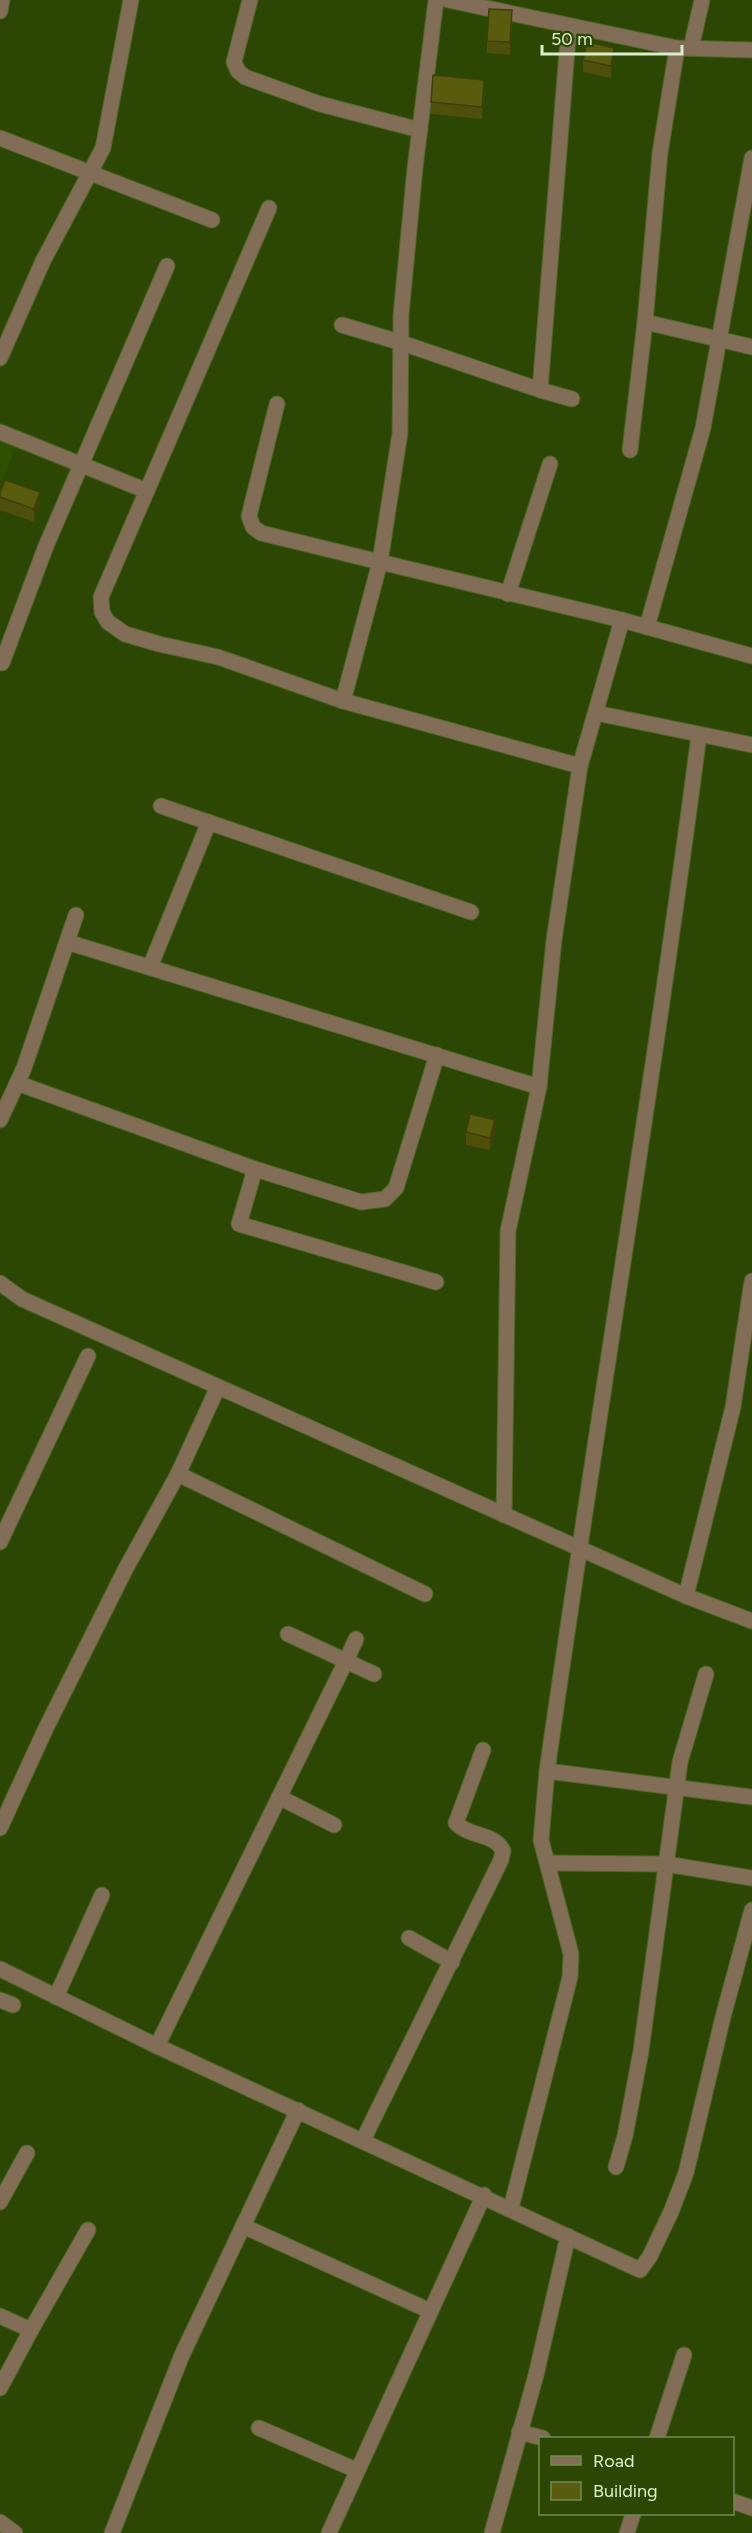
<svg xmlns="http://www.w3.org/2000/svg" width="752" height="2533" font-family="Figtree,sans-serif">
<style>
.built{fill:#2f4f00}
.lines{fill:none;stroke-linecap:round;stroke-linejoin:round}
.minor-casing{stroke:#4b6527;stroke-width:17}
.minor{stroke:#826d56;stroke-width:15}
.wall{fill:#4d4f0b}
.shaded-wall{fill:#3f4009}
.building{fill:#5a5c0d;stroke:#3f4009;stroke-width:1.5}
</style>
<rect width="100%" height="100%" fill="#2b4703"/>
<polygon class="built" points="0,435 18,442 0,486"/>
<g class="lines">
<defs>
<g id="minor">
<polyline points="250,0 234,62 238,71 245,77 320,104 420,130"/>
<polyline points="448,0 677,48 752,50"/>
<polyline points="0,11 2,0"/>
<polyline points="677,48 660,153 645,322 752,347"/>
<polyline points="691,48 702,0"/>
<polyline points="0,138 212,220"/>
<polyline points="269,208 101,597 102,612 108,622 125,634 159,644 218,657 343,701 580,766"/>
<polyline points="342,325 399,342 540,390 569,26"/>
<polyline points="0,358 43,261 103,148 131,0"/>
<polyline points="540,390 572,399"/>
<polyline points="277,404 249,516 253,527 261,533 380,562 400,433 401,315 415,168 436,0"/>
<polyline points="0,432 147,491"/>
<polyline points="630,450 645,322"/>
<polyline points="508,594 550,464"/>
<polyline points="647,627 703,428 752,158"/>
<polyline points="2,663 46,546 167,266"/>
<polyline points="343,701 380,562 622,620 752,656"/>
<polyline points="596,713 752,745"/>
<polyline points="161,806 471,912"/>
<polyline points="67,942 539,1087"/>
<polyline points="150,967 209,822"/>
<polyline points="17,1083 255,1169 361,1202 385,1199 396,1188 437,1055"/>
<polyline points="0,1120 24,1068 76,915"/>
<polyline points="255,1169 239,1224 436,1282"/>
<polyline points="0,1283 22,1299 686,1596 752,1621"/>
<polyline points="178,1474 425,1594"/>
<polyline points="504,1515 508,1231 539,1087 554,940 580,766 622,620"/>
<polyline points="0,1542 88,1356"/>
<polyline points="686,1596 733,1407 752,1281"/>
<polyline points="356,1639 346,1661 374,1674"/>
<polyline points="547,1771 752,1797"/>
<polyline points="279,1797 334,1825"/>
<polyline points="0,1828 46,1728 125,1570 178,1474 218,1387"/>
<polyline points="547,1863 666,1864 752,1878"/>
<polyline points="409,1938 452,1962"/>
<polyline points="0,1969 157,2046 640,2270 650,2256 671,2212 686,2173 723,2017 752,1910"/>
<polyline points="56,1997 102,1895"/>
<polyline points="0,2000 13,2005"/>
<polyline points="157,2046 346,1661 288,1634"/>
<path d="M363,2140l138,-280 2,-9c-8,-18 -34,-14 -47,-28l27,-73"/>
<polyline points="616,2167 625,2136 641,2051 680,1762 706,1674"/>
<polyline points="0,2202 27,2153"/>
<path d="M511,2208l59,-231 1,-23 -30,-114 6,-69c49,-346 107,-690 152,-1036"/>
<polyline points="243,2226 430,2311"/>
<polyline points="0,2316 31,2330 88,2230"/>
<polyline points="0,2388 31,2330"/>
<polyline points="259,2428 356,2470"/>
<polyline points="519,2432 543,2438"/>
<polyline points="657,2438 684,2355"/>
<polyline points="732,2501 752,2508"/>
<polyline points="0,2522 15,2533"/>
<polyline points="112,2533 182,2355 298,2110"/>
<polyline points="329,2533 484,2195"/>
<polyline points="492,2533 536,2375 568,2236"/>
<polyline points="627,2533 633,2514"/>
</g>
</defs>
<use href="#minor" class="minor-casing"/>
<use href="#minor" class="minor"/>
</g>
<g class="wall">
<polygon points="512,23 510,55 487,53 487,41"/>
<polygon points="583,60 614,61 611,78 583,72"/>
<polygon points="484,92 482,119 431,114 431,102"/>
<polygon points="0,493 40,505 34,522 0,510"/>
<polygon points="466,1132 495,1132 490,1150 466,1145"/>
</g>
<g class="shaded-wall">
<polygon points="512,10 512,23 510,55 510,42"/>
<polygon points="614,48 614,61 611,78 611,66"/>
<polygon points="484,80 484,92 482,119 482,107"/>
<polygon points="40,492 40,505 34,522 34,509"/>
<polygon points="495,1120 495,1132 490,1150 490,1138"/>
</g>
<g class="building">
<polygon points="489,9 512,10 510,42 487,41"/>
<polygon points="587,42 614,48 611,66 583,60"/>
<polygon points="433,75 484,80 482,107 431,102"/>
<polygon points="5,480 40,492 34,509 0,497 0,493"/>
<polygon points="470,1114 495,1120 490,1138 466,1132"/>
</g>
<rect x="539" y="2437" width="195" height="78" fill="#2b4703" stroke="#718a53" stroke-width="1.5"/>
<rect x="551" y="2456" width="30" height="9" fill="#826d56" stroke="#718a53" stroke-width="1.5"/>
<text x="593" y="2467" font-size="18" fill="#dbeecc">Road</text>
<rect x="551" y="2482" width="30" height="18" fill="#5a5c0d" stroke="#718a53" stroke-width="1.5"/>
<text x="593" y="2497" font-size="18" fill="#dbeecc">Building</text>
<path d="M542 45v9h140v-9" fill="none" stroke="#dbeecc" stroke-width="3"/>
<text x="551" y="45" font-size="18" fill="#dbeecc" stroke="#2b4703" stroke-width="4.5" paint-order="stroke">50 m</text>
</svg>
